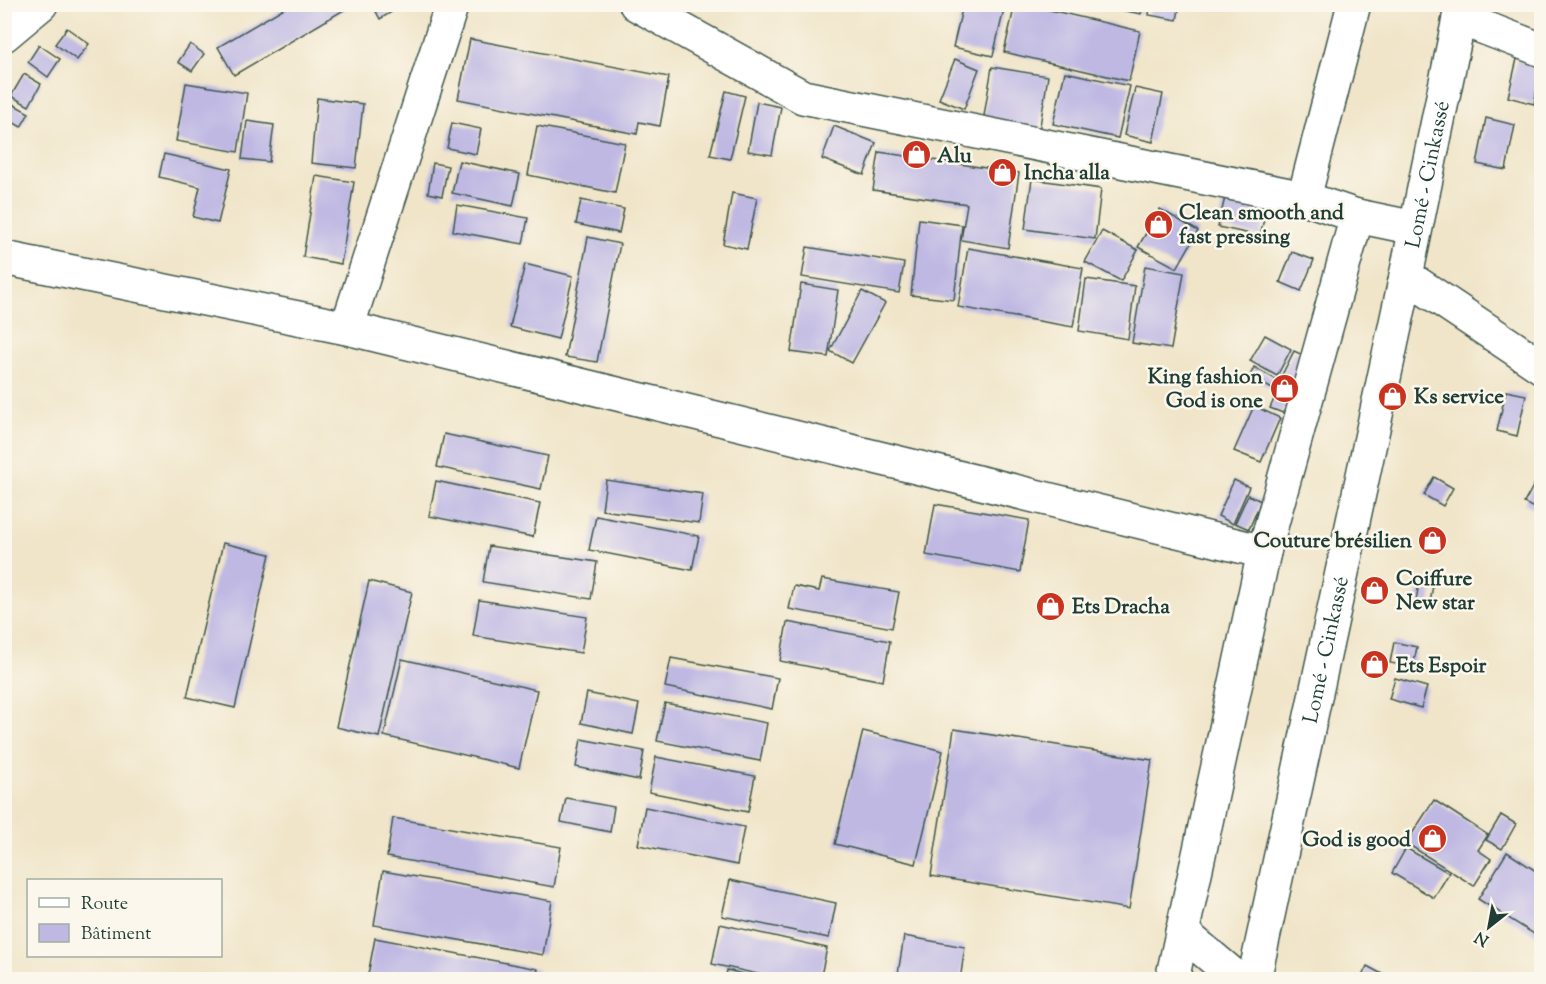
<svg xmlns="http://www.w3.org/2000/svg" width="1546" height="984" font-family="'Sorts Mill Goudy',serif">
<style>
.building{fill:#beb8e3}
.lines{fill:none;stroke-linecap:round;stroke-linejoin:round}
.minor-casing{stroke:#3e564a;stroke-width:36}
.trunk-casing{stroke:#3e564a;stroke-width:36}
.minor{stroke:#fff;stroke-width:33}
.trunk{stroke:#fff;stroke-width:33}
.labels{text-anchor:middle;stroke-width:5;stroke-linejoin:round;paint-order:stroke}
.poi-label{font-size:21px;font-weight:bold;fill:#1f3d34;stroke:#fbf7ec;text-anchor:start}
.street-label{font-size:21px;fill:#1f3d34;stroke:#fbf7ec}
</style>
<rect width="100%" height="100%" fill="#fbf7ec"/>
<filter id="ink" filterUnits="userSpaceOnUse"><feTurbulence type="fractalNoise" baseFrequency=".0167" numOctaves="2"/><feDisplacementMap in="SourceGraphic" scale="12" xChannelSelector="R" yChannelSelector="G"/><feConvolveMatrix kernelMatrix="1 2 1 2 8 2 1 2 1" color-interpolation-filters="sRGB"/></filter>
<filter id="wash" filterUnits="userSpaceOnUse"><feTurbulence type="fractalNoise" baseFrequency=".008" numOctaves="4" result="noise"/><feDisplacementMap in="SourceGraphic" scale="24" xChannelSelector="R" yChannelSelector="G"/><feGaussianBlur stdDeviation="1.35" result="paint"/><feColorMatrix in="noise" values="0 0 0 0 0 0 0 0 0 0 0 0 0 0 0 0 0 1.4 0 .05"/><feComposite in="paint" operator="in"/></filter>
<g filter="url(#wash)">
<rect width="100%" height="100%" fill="#f0e5c9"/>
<g id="blocks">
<g class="building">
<polygon points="291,4 354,4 234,75 218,47"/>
<polygon points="372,4 405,4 380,19"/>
<polygon points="1015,4 1024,4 1140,31 1129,81 1004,52"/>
<polygon points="1150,4 1180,4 1177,20 1149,15"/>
<polygon points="963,5 1005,5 993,56 953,47"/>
<polygon points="1094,5 1143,5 1141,14"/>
<polygon points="67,28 89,44 77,60 55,44"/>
<polygon points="470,39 669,77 660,126 639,122 637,134 458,99"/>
<polygon points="190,44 204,54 192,71 178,62"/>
<polygon points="39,45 60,59 48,77 28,62"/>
<polygon points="955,59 979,69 964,109 939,99"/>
<polygon points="1517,59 1542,65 1534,104 1508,97"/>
<polygon points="992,67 1048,76 1039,132 983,122"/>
<polygon points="1065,72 1130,86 1118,138 1053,124"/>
<polygon points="24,74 41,84 29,106 11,96"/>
<polygon points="186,83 247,93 238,152 176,141"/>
<polygon points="1135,88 1163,94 1153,142 1124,135"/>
<polygon points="726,91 745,96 730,159 710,155"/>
<polygon points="317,98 363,104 356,168 311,163"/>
<polygon points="757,102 781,107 772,155 748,151"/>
<polygon points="11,103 29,113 21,127 4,117"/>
<polygon points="1486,118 1515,125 1506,170 1477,164"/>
<polygon points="247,121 274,125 269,162 242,159"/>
<polygon points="452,123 481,129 476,154 447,148"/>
<polygon points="537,126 625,143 615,193 528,175"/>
<polygon points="834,126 876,143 864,175 822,159"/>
<polygon points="879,152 1019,173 1008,248 961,240 967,204 873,190"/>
<polygon points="164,154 231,169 218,223 193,217 200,187 159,177"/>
<polygon points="459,161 520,174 513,206 452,193"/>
<polygon points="433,163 448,166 442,196 428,193"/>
<polygon points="316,176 354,182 341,264 303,257"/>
<polygon points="1032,179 1101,189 1095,239 1025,229"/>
<polygon points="732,193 757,198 747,249 723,244"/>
<polygon points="1226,193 1268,202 1260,236 1218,227"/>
<polygon points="581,200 624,209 619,233 576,224"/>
<polygon points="457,205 528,218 523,244 453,231"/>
<polygon points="1160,209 1198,231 1177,268 1138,247"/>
<polygon points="919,219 962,225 954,300 911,295"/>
<polygon points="1102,231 1138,250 1121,281 1085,262"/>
<polygon points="588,237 620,244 597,362 565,357"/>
<polygon points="807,247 904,263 899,293 802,277"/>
<polygon points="968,248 1083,268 1073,327 958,307"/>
<polygon points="1292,252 1314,260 1301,291 1280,282"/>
<polygon points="525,264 573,276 558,339 510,327"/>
<polygon points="1145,266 1184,273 1171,349 1132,343"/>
<polygon points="1086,279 1135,286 1128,339 1079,331"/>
<polygon points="801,284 838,290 828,357 791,352"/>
<polygon points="862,291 885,303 852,363 830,351"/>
<polygon points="1265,335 1291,349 1277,376 1250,361"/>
<polygon points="1294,351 1307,357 1294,383 1281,377"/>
<polygon points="1254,367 1277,380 1272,389 1250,376"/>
<polygon points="1281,384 1294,389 1283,413 1270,408"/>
<polygon points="1506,391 1526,395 1517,436 1497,431"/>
<polygon points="1254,406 1280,418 1261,462 1234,451"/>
<polygon points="444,434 548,456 541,489 437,467"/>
<polygon points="1542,470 1542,512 1524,503"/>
<polygon points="1434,477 1453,488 1443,506 1424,495"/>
<polygon points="606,480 703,494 699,523 602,510"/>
<polygon points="1234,480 1249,487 1233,524 1218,516"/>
<polygon points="436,481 540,503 533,537 429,516"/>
<polygon points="1248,495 1261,501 1249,529 1235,523"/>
<polygon points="935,504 1029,520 1020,572 926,555"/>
<polygon points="596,516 699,536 692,570 589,550"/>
<polygon points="223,543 270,554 235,708 187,697"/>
<polygon points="489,546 597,562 591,599 483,582"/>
<polygon points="822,579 899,592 892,628 789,609 794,586 819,591"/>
<polygon points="369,581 412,592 379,737 336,727"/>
<polygon points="1419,583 1433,585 1430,603 1416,601"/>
<polygon points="479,600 587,617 581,653 473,636"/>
<polygon points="787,622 890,641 883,681 780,661"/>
<polygon points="1394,642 1417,647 1413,667 1390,663"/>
<polygon points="671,658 778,678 772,709 665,687"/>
<polygon points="402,659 537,690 519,768 384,736"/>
<polygon points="1395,678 1427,687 1421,708 1389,699"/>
<polygon points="587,693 639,704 633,734 581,723"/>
<polygon points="665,703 767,723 760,761 657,741"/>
<polygon points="954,729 1152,760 1129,909 931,876"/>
<polygon points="863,731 943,751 916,864 835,844"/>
<polygon points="581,739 644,751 639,780 576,767"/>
<polygon points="656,757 755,776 748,812 649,792"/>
<polygon points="566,798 614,807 610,832 561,822"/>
<polygon points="1434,800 1488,835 1478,850 1491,859 1474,886 1406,843"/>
<polygon points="645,807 744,827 737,865 638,845"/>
<polygon points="1501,815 1516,824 1502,849 1486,840"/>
<polygon points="393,818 561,847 554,887 387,857"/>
<polygon points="1406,848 1449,873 1434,898 1392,873"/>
<polygon points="1507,852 1542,875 1542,939 1478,899"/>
<polygon points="383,871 552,901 543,955 374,925"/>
<polygon points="730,880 836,903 829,938 722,916"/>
<polygon points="720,924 827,948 820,980 785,980 712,964"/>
<polygon points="904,936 965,947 960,980 897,980"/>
<polygon points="375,938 538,969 536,980 367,980"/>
<polygon points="1367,966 1393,980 1360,980"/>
<polygon points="727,970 763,979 763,980 725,980"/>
</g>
</g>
</g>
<g filter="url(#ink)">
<use href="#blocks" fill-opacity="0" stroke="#3e564a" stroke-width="1.5"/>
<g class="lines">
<defs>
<g id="minor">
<polyline points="636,4 803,97 1304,198 1357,216 1415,228"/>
<polyline points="1459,18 1542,50"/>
<polyline points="4,35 41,4"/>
<polyline points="1304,198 1354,4"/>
<polyline points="4,258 347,328 1264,552"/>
<polyline points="1406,276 1542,367"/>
<polyline points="347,328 452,4"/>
<polyline points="1182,932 1239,980"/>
<polyline points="1172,980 1264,552 1357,216"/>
</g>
<g id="trunk">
<path id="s1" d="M1254,980l152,-704 56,-272"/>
</g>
</defs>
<use href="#minor" class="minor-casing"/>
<use href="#trunk" class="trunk-casing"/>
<use href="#minor" class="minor"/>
<use href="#trunk" class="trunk"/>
</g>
</g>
<defs>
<symbol id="shop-disc" viewBox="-11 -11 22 22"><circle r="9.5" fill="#c8321e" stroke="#fbf7ec"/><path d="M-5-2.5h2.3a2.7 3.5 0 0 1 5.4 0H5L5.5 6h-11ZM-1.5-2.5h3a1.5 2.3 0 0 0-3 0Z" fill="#fff"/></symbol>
</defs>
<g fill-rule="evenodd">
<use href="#shop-disc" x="900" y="138" width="33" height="33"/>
<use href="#shop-disc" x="986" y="156" width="33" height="33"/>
<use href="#shop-disc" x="1142" y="208" width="33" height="33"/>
<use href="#shop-disc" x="1268" y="372" width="33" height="33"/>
<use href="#shop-disc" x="1376" y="380" width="33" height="33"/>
<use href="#shop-disc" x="1416" y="524" width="33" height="33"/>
<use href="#shop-disc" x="1358" y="574" width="33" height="33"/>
<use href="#shop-disc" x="1034" y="590" width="33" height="33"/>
<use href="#shop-disc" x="1358" y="648" width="33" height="33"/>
<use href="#shop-disc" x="1416" y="822" width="33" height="33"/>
</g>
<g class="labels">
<g class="poi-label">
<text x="937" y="162">Alu</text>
<text x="1024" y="179">Incha alla</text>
<text x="1179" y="219">Clean smooth and<tspan x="1179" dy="24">fast pressing</tspan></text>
<text x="1263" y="383" text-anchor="end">King fashion<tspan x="1263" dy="24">God is one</tspan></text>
<text x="1414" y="403">Ks service</text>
<text x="1412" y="547" text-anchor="end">Couture brésilien</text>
<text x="1396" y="585">Coiffure<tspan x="1396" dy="24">New star</tspan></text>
<text x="1072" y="613">Ets Dracha</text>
<text x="1396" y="672">Ets Espoir</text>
<text x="1411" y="846" text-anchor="end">God is good</text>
</g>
<g class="street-label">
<text dy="7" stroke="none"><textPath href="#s1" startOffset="824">Lomé - Cinkassé</textPath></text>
<text dy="7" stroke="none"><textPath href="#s1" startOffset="338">Lomé - Cinkassé</textPath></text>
</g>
</g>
<rect width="1546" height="984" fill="none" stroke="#fbf7ec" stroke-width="24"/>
<rect x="27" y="879" width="195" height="78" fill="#fbf7ec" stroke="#a3ada2" stroke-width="1.5"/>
<rect x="39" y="898" width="30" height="9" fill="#ffffff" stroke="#a3ada2" stroke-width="1.5"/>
<text x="81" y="909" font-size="18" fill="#1f3d34">Route</text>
<rect x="39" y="924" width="30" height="18" fill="#beb8e3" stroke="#a3ada2" stroke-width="1.5"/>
<text x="81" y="939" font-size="18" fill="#1f3d34">Bâtiment</text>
<g transform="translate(1489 927) rotate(211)" stroke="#fbf7ec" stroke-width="4.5" paint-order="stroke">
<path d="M0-4.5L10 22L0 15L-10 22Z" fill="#1f3d34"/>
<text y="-9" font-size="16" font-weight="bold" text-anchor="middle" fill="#1f3d34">N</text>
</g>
</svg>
